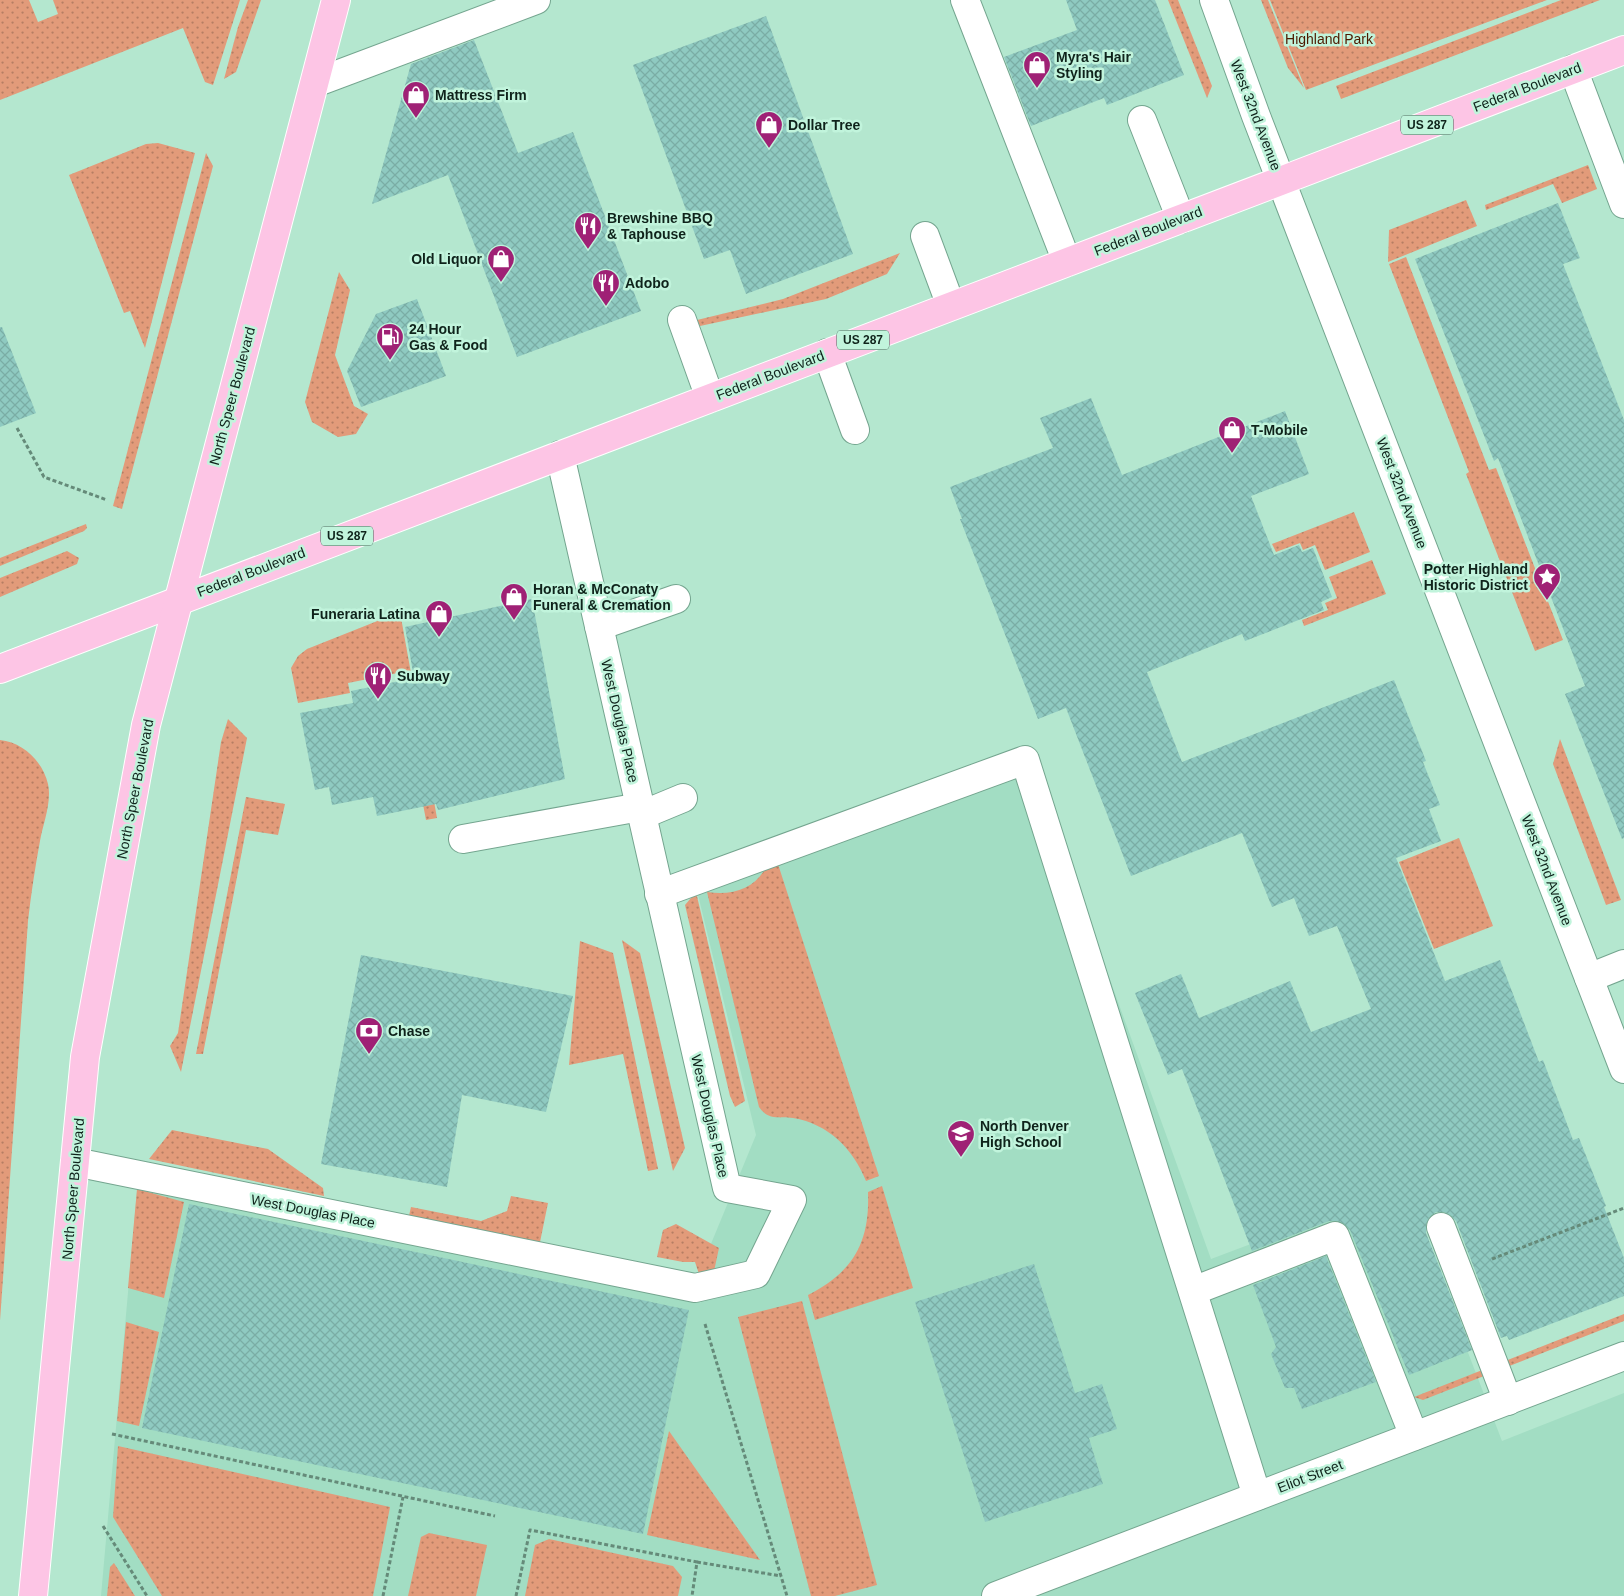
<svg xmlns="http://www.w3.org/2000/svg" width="1624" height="1596" font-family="Arial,sans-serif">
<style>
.built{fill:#a2ddc3}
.green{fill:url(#green-dots)}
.building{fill:url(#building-cross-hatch)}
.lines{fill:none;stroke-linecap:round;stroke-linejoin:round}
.minor-casing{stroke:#74a58f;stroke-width:30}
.major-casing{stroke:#fff;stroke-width:30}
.path{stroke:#658a79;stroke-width:3;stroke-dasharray:4 2.5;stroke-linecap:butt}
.minor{stroke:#fff;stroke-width:28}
.major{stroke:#fdc5e5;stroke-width:28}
.labels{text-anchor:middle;stroke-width:5;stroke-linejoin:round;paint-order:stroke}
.shield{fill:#c1f4dc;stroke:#446255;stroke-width:1}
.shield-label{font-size:12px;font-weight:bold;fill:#0f231b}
.park-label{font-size:14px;fill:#4c1a00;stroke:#c1f4dc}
.poi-label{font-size:14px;font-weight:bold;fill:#0f231b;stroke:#c1f4dc;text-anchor:start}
.street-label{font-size:14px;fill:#0f231b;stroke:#c1f4dc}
</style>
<defs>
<pattern id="green-dots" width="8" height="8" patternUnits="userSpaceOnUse" patternTransform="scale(1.25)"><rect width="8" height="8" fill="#e29b7a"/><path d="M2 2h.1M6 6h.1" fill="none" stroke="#b67e63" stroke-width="1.8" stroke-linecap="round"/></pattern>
<pattern id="building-cross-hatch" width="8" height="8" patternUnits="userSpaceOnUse" patternTransform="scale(1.25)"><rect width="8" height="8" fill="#8fcac1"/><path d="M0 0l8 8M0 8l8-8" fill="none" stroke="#7aada5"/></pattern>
</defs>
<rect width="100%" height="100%" fill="#b4e7cf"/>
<polygon class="built" points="1027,750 1211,1259 1404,1186 1502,1441 1624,1393 1624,1596 101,1596 138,1180 689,1297 756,1135 693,874"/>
<g class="green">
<polygon points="0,0 29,0 38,22 58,14 53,0 240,0 213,85 205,82 183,28 0,100"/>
<polygon points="248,0 261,0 236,72 224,79 238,27"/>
<polygon points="1168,0 1178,0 1212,86 1207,98"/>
<polygon points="1261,0 1268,0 1304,88 1288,68"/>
<polygon points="1270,0 1547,0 1306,90"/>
<polygon points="1561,0 1600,0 1341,99 1336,86"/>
<polygon points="158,143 195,153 145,348 130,311 124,313 69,175 146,144"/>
<polygon points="206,153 213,166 122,509 113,506"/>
<polygon points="1588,165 1597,189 1562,203 1553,184 1486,210 1485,205"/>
<polygon points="1466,200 1477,226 1388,262 1389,230"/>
<polygon points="900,253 887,274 826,299 700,326 697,320 783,299"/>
<polygon points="1406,257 1489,470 1496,468 1563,640 1535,651 1466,474 1469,472 1389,264"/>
<polygon points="339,272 350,290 335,355 354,406 368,414 356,434 338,437 312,422 305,402"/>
<polygon points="1354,512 1370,552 1325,570 1315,545 1303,550 1300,543 1276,552 1272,544"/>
<polygon points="86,524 87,528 84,531 0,566 0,558"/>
<polygon points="67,551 79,558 77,564 0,597 0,578"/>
<polygon points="1372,560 1386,594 1304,626 1302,620 1328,610 1325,603 1337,598 1329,577"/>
<polygon points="400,612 437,818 426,820 398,673 348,683 350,693 298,703 291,668 298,656 307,649"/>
<polygon points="228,719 247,738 181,1072 170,1046 178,1033 221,742"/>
<polygon points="1560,739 1621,900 1606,905 1553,764"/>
<path d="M0,740c23,2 43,22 48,44 4,18 -5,40 -8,57 -5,27 -9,53 -12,80l-28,400z"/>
<polygon points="246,797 285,804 278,835 246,830 203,1054 196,1054"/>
<polygon points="1459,838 1493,926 1434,949 1399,862"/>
<path d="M777,861l102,315 -13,5c-13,-32 -37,-57 -73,-63 -15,-2 -24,3 -34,-11l-52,-215c28,4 50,-4 62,-30z"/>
<polygon points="696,892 745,1101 735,1107 730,1096 685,905"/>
<polygon points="622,940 640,953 685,1148 673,1171"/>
<polygon points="580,941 613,953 658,1169 648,1171 623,1054 569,1065"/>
<polygon points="172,1130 268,1149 323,1188 324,1196 149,1159"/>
<path d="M882,1186l31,102 -98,32 -7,-25c45,-23 62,-52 60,-103z"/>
<polygon points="137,1189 184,1202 164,1298 128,1288"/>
<polygon points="511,1196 548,1203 539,1247 408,1220 411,1207 481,1221 507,1211"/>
<polygon points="676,1224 719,1248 713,1276 701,1280 695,1262 683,1262 657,1257 663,1230"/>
<polygon points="802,1301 877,1585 835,1596 811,1596 738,1317"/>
<polygon points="1624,1314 1624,1321 1423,1400 1414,1397"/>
<polygon points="126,1322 159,1332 139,1426 117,1421"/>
<polygon points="669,1431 760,1560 647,1535"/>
<polygon points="118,1446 390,1507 373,1596 162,1596 113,1517"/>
<polygon points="429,1533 487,1545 476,1596 408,1596 421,1537"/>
<polygon points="549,1539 673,1566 682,1577 678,1596 525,1596 535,1545"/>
<polygon points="114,1563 135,1596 107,1596 110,1567"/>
</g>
<g class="building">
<polygon points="1066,0 1155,0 1184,75 1107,105 1104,98 1031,126 1004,57 1077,30"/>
<polygon points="766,16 853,254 746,294 730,250 704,259 633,65"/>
<polygon points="474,40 518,153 573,132 641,311 517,357 448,175 372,204 411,64"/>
<polygon points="1558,203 1580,258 1563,264 1624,420 1624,838 1622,839 1565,694 1585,686 1498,458 1494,461 1415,259"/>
<polygon points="417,299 446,376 361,407 347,371 376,314"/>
<polygon points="0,327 2,327 36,413 0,427"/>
<polygon points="1091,398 1122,475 1285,411 1309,474 1251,496 1274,555 1299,545 1302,552 1313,548 1332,597 1321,602 1324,610 1245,641 1242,634 1147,672 1182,762 1394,680 1426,761 1423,762 1440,805 1429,809 1441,841 1396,858 1445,981 1500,960 1539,1062 1543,1060 1573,1140 1579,1138 1606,1206 1604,1207 1624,1258 1624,1296 1509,1340 1507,1336 1501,1338 1456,1221 1450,1215 1444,1212 1436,1212 1429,1218 1426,1225 1426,1233 1472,1350 1409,1375 1350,1230 1344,1224 1337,1221 1329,1221 1252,1251 1182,1069 1168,1075 1135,993 1181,974 1199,1018 1290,981 1311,1032 1371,1009 1337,926 1309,936 1294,898 1272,907 1242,833 1131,876 1066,708 1038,719 960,519 962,519 950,487 1053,448 1040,418"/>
<polygon points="532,599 565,779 438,810 436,804 377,816 373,797 332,805 329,787 315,790 300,713 353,703 351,691 414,678 405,627"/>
<polygon points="361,955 573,996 546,1112 462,1095 447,1187 321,1164"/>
<polygon points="189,1204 689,1310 643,1534 142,1428"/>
<polygon points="1326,1256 1376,1382 1302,1409 1294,1388 1285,1388 1271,1354 1276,1347 1253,1285"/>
<polygon points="1034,1264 1075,1393 1102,1384 1117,1429 1089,1438 1103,1484 985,1522 915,1302"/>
</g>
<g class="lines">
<defs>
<g id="minor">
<polyline points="965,0 1067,262"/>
<polyline points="1214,0 1256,116 1624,1069"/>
<polyline points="1573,69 1624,204"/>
<polyline points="315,83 536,0"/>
<polyline points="1142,120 1181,219"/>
<polyline points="925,236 951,306"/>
<polyline points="682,320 710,398"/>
<polyline points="827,353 855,430"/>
<polyline points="599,626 676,599"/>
<polyline points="642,815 683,798"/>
<polyline points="463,839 640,807"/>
<polyline points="659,894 1025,760 1257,1496"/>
<polyline points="1589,978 1624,964"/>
<polyline points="75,1162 695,1288 756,1274 792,1200 727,1188 560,455"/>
<polyline points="1441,1227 1508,1401"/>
<polyline points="1193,1291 1335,1236 1414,1436"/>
<polyline points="996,1596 1624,1356"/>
</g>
<g id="major">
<polyline points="0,669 1624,50"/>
<polyline points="33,1596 85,1057 146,725 336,0"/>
</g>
</defs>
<use href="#minor" class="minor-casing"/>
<use href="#major" class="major-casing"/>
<g class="path">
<polyline points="17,428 44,477 107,500"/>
<polyline points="1492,1259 1624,1208"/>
<polyline points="705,1324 787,1596"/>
<polyline points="112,1434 495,1516"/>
<polyline points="103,1526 147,1596"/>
<polyline points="697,1562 781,1576"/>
<polyline points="383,1596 403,1497"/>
<polyline points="516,1596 530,1530 697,1562 692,1596"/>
</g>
<use href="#minor" class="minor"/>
<use href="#major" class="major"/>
</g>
<defs>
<symbol id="shop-pin" viewBox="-11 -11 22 30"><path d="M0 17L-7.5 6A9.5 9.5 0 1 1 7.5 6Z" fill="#9f2175" stroke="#c1f4dc"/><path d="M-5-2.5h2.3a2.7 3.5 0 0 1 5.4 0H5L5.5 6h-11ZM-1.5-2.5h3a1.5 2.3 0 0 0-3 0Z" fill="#fff"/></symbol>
<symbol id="restaurant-pin" viewBox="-11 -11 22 30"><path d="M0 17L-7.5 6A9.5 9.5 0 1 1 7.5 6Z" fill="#9f2175" stroke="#c1f4dc"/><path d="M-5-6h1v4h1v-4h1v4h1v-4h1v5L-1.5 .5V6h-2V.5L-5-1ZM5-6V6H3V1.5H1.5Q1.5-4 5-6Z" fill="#fff"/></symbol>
<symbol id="fuel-pin" viewBox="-11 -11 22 30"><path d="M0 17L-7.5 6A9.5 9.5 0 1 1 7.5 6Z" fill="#9f2175" stroke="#c1f4dc"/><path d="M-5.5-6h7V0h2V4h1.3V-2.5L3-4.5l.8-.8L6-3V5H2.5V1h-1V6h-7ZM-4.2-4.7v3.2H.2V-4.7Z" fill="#fff"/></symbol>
<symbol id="sight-pin" viewBox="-11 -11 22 30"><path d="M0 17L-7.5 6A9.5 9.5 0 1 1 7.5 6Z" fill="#9f2175" stroke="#c1f4dc"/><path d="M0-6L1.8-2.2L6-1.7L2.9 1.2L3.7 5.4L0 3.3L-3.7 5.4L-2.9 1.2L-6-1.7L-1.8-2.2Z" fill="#fff"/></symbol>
<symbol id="bank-pin" viewBox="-11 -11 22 30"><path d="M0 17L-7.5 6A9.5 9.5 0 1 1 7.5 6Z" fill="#9f2175" stroke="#c1f4dc"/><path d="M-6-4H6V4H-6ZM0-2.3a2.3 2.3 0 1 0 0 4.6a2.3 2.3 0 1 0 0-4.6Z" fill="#fff"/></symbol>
<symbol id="school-pin" viewBox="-11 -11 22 30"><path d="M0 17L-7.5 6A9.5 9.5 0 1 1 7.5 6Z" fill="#9f2175" stroke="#c1f4dc"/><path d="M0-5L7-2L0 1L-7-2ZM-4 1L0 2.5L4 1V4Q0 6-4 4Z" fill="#fff"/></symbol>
</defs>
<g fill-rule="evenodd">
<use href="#shop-pin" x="1021" y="49" width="32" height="43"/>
<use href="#shop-pin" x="400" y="79" width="32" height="43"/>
<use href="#shop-pin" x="753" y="109" width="32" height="43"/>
<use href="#restaurant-pin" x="572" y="210" width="32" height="43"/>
<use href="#shop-pin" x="485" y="243" width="32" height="43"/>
<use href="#restaurant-pin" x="590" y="267" width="32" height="43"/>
<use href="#fuel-pin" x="374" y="321" width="32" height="43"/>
<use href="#shop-pin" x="1216" y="414" width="32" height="43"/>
<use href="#sight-pin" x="1531" y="561" width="32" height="43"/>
<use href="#shop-pin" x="498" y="581" width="32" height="43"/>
<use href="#shop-pin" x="423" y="598" width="32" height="43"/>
<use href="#restaurant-pin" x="362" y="660" width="32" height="43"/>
<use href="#bank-pin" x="353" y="1015" width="32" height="43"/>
<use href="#school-pin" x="945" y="1118" width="32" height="43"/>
</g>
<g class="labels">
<g class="shield">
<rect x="1401" y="115.5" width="52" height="19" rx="4"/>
<rect x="837" y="330.5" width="52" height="19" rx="4"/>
<rect x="321" y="526.5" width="52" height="19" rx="4"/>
</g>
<g class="shield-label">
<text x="1427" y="129">US 287</text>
<text x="863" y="344">US 287</text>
<text x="347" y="540">US 287</text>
</g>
<g class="park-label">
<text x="1329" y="44">Highland Park</text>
</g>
<g class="poi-label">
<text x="1056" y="62">Myra's Hair<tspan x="1056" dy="16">Styling</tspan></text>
<text x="435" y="100">Mattress Firm</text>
<text x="788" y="130">Dollar Tree</text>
<text x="607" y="223">Brewshine BBQ<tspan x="607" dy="16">&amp; Taphouse</tspan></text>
<text x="482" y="264" text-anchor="end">Old Liquor</text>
<text x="625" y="288">Adobo</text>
<text x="409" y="334">24 Hour<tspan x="409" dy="16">Gas &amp; Food</tspan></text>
<text x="1251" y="435">T-Mobile</text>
<text x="1528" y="574" text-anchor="end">Potter Highland<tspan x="1528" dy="16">Historic District</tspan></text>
<text x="533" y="594">Horan &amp; McConaty<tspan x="533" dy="16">Funeral &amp; Cremation</tspan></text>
<text x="420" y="619" text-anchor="end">Funeraria Latina</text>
<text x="397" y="681">Subway</text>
<text x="388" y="1036">Chase</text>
<text x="980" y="1131">North Denver<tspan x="980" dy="16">High School</tspan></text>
</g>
<g class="street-label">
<text transform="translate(1527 87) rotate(-21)" y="5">Federal Boulevard</text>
<text transform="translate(1256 115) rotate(69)" y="5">West 32nd Avenue</text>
<text transform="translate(1148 231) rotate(-21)" y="5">Federal Boulevard</text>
<text transform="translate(770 375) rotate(-21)" y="5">Federal Boulevard</text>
<text transform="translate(232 396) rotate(-75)" y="5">North Speer Boulevard</text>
<text transform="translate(1402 493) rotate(69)" y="5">West 32nd Avenue</text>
<text transform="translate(251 572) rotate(-21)" y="5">Federal Boulevard</text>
<text transform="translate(620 721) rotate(77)" y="5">West Douglas Place</text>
<text transform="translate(135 789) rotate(-79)" y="5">North Speer Boulevard</text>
<text transform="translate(1547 870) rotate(69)" y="5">West 32nd Avenue</text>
<text transform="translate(710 1116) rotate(77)" y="5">West Douglas Place</text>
<text transform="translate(73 1189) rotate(-85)" y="5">North Speer Boulevard</text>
<text transform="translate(313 1211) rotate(11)" y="5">West Douglas Place</text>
<text transform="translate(1310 1476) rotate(-21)" y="5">Eliot Street</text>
</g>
</g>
</svg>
